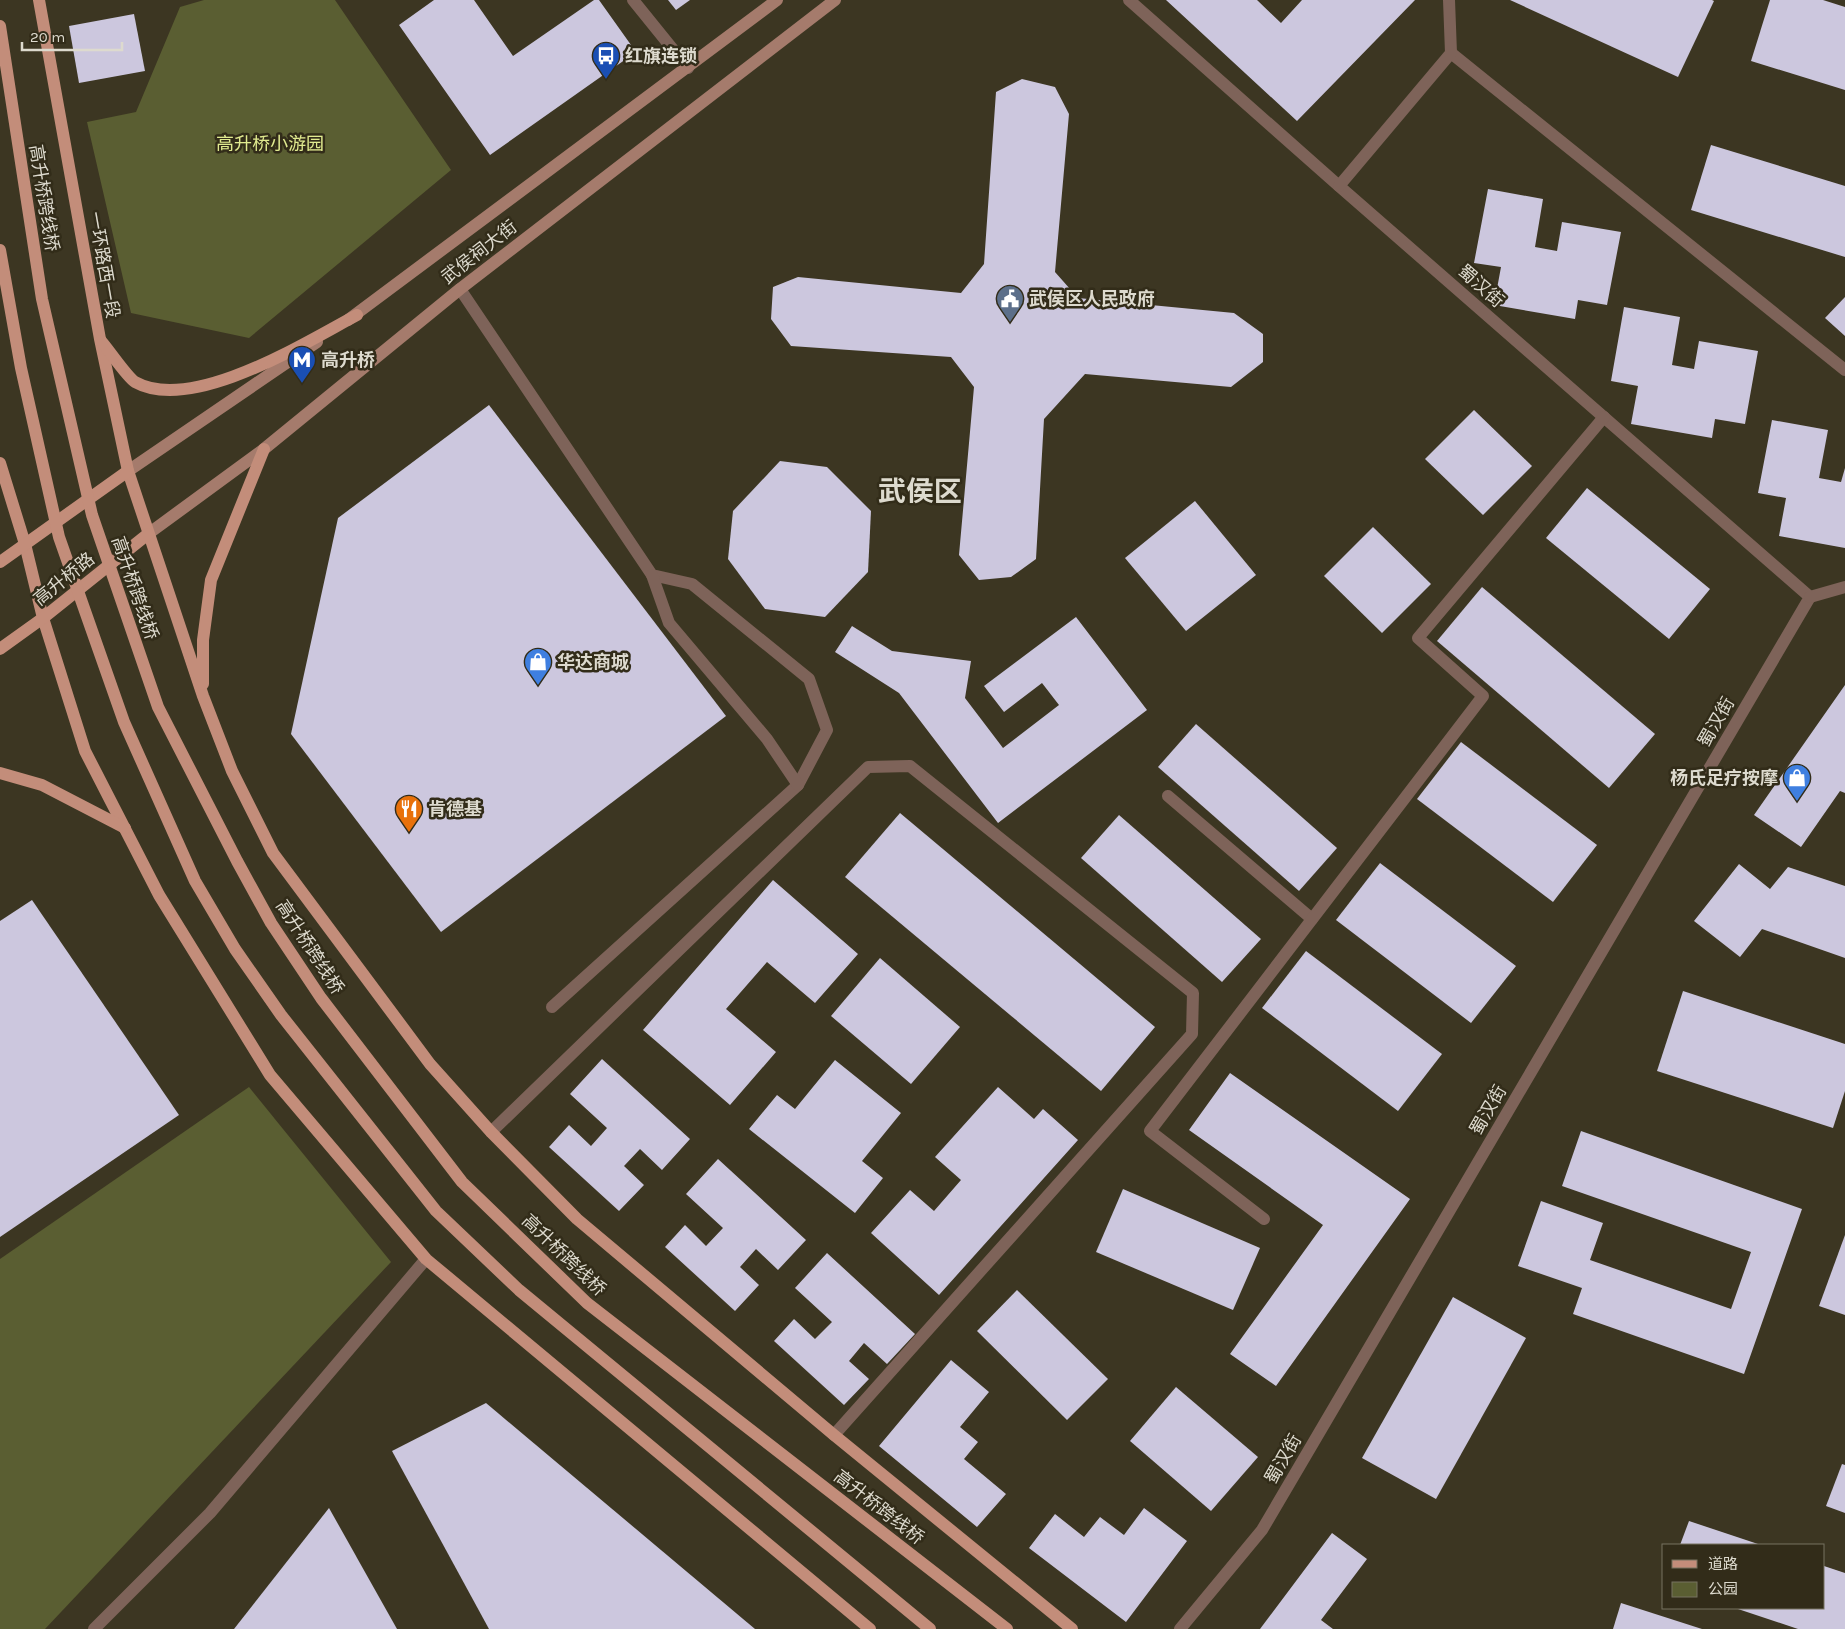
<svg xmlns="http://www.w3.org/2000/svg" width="1845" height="1629" font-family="Karla,'Noto Sans SC',sans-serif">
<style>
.green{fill:#5a5e32}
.building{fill:#ccc7de}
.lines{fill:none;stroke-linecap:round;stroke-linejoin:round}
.lane{stroke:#7e6359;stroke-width:12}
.street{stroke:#7e6359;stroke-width:12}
.secondary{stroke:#a57b6c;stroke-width:12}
.primary{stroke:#c38d7a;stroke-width:12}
.primary-bridge{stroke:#c38d7a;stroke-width:12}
.labels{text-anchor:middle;stroke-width:5;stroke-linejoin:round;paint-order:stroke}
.poi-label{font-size:18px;font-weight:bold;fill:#dddace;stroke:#322c19;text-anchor:start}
.park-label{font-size:18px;fill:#e0ea8f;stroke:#322c19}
.street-label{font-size:18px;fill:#dddace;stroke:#322c19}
.town-label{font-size:28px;font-weight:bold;fill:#dddace;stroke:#322c19}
</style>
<rect width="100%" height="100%" fill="#3c3622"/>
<g class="green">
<polygon points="204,0 335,0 451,170 249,338 131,313 87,122 136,112 180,7"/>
<polygon points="249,1087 391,1262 45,1629 0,1629 0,1259"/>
</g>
<g class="building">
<polygon points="434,0 474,0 513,56 594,0 599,0 636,52 490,155 399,25"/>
<polygon points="668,0 690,0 676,10"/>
<polygon points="1166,0 1257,0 1281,23 1302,0 1415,0 1297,121"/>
<polygon points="1510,0 1712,0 1714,1 1678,77"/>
<polygon points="1770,0 1823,0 1845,7 1845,90 1751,61"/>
<polygon points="134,14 145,71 79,83 69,26"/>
<polygon points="1022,79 1055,87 1069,114 1055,272 1078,298 1234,313 1263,334 1263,362 1231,387 1085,374 1044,419 1036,559 1011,577 979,580 959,555 974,387 951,357 791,346 771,319 773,287 798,277 961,293 984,264 996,92"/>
<polygon points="1711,145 1845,186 1845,257 1691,210"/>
<polygon points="1488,189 1543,199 1535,247 1557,251 1562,222 1621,232 1607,305 1578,300 1575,319 1494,305 1501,267 1474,263"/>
<polygon points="1845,297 1845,336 1825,318"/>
<polygon points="1624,307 1680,317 1672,365 1694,369 1699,341 1758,351 1745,424 1715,419 1712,438 1631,424 1638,386 1611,381"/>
<polygon points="489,405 726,716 441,932 291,734 338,518"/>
<polygon points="1474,410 1532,466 1483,515 1425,459"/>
<polygon points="1772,420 1828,430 1819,478 1841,482 1845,468 1845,548 1779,536 1786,498 1758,493"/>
<polygon points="780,461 827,467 871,511 868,572 825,617 765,609 728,559 733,511"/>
<polygon points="1587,488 1710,589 1669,639 1546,538"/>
<polygon points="1195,501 1256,575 1186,631 1125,558"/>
<polygon points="1373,527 1431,584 1382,633 1324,576"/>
<polygon points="1482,587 1655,734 1609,788 1437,641"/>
<polygon points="1076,617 1147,710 998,823 899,693 835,652 852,626 892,651 971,661 965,698 1003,748 1059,705 1042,683 1004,712 984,686"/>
<polygon points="1845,685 1845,793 1840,791 1801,847 1754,815"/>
<polygon points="1196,724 1337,848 1299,891 1158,767"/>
<polygon points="1461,742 1597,845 1553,902 1417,799"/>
<polygon points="900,813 1155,1027 1101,1091 845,877"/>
<polygon points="1119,815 1261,939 1222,982 1081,858"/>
<polygon points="1380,863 1516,966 1471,1023 1336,920"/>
<polygon points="1739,864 1770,889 1788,867 1845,886 1845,958 1762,929 1740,957 1694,921"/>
<polygon points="773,880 858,954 815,1003 767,962 726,1009 776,1052 730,1105 643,1030"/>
<polygon points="32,900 179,1115 0,1237 0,921"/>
<polygon points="1306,951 1442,1054 1398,1111 1262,1008"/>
<polygon points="880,958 960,1027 911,1084 831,1016"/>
<polygon points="1683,991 1845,1044 1845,1091 1833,1128 1657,1071"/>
<polygon points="602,1059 690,1139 662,1170 640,1149 624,1166 644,1185 619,1211 549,1147 569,1125 591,1146 607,1128 570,1094"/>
<polygon points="835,1060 901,1113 862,1161 883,1178 855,1213 749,1129 777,1095 795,1109"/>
<polygon points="1230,1073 1410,1199 1276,1386 1230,1354 1323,1225 1189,1130"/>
<polygon points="998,1087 1034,1119 1043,1109 1078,1140 939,1295 871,1233 910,1190 934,1211 961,1180 935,1157"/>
<polygon points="1581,1131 1802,1209 1744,1374 1573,1314 1582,1288 1518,1266 1541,1201 1603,1223 1590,1260 1731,1309 1751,1252 1562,1186"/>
<polygon points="718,1159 806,1240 778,1270 756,1249 740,1267 759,1285 735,1311 665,1247 685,1225 706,1246 723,1228 686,1194"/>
<polygon points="1123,1189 1260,1248 1233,1310 1096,1252"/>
<polygon points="1845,1235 1845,1315 1819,1306"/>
<polygon points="827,1253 915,1334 887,1364 864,1343 849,1361 869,1379 844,1405 774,1341 794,1319 815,1339 832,1322 795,1288"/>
<polygon points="1017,1290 1108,1379 1067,1420 977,1331"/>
<polygon points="1453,1297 1526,1338 1436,1499 1362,1458"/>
<polygon points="951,1360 989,1392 960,1427 978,1442 964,1459 1006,1494 977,1527 879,1446"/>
<polygon points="1176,1387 1258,1457 1211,1511 1130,1441"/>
<polygon points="486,1403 755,1629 489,1629 392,1451"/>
<polygon points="1842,1464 1845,1465 1845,1513 1826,1506"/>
<polygon points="329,1508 397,1629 234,1629"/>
<polygon points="1144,1508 1187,1541 1126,1622 1029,1548 1055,1514 1084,1537 1100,1517 1124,1535"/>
<polygon points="1689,1521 1761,1545 1680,1545"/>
<polygon points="1332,1533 1367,1559 1321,1620 1333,1629 1260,1629"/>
<polygon points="1824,1566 1845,1573 1845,1629 1798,1629 1735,1608 1824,1608"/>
<polygon points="1621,1603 1702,1629 1613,1629"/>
</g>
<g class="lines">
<polyline class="lane" points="633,0 688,68"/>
<g class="street">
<polyline points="1129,0 1339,186 1810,597 1262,1530 1180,1629"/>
<polyline points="1451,53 1845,370"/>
<polyline points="1339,186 1451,53 1449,0"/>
<polyline points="460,289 652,575 692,584 809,679 827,730 798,785 552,1007"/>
<polyline points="652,575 669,623 767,739 798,785"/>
<polyline points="1810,597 1845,587"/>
<polyline points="1168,796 1312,919"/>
<polyline points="491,1132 868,767 910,766 1193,993 1192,1034 834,1435"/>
<polyline points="1264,1219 1150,1131 1483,696 1418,638 1604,417"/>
<polyline points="94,1629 210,1513 426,1259"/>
</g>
<g class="secondary">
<polyline points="348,320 777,0"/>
<polyline points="128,471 317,342"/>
<polyline points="148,534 264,449 460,289 835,0"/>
</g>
<g class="primary">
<polyline points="39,0 100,339 128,471 203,696 232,771 273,853 430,1064 491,1132 577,1219 834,1435 1072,1629"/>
<path d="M101,341c8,9 26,36 34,41 57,32 171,-40 222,-67"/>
<polyline points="0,463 25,544 43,618 85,751 159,895 270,1075 426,1259 870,1629"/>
<polyline points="0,562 128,471"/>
<polyline points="0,649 43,618 148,534"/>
<polyline points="203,684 203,640 211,580 264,449"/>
<polyline points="0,773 42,785 125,828"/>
</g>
<g class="primary-bridge">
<polyline points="0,26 42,299 92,515 158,707 237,861 271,923 321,998 462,1182 587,1303 1007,1629"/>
<polyline points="0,250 21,368 59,537 124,722 195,881 235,949 281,1015 436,1211 519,1290 930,1629"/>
</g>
</g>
<defs>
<symbol id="bus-pin" viewBox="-11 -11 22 30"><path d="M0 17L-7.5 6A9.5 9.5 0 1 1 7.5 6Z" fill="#1a4fb4" stroke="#322c19"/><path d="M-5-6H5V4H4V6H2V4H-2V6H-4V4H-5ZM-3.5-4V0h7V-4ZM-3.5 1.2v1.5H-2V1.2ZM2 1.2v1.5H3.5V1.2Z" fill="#fff"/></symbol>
<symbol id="civic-pin" viewBox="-11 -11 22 30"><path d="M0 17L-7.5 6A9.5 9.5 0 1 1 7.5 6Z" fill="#5c6f8a" stroke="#322c19"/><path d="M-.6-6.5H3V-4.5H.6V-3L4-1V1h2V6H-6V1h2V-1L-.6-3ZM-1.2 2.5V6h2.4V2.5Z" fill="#fff"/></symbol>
<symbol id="metro-pin" viewBox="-11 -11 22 30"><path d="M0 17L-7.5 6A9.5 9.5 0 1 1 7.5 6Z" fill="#1a4fb4" stroke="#322c19"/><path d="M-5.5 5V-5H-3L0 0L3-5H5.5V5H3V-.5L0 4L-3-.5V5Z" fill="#fff"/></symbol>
<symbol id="shop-pin" viewBox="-11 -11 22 30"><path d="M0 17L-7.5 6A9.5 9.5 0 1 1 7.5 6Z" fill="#3f7fe0" stroke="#322c19"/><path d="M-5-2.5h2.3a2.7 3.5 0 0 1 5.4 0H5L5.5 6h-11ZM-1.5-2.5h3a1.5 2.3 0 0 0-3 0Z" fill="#fff"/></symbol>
<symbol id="restaurant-pin" viewBox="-11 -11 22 30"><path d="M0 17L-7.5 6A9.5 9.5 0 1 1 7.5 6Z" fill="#e8710a" stroke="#322c19"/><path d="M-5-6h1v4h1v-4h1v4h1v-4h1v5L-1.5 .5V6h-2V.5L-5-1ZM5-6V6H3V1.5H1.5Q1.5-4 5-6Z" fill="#fff"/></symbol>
</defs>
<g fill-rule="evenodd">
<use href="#bus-pin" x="590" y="40" width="32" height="43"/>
<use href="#civic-pin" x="994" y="283" width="32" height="43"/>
<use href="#metro-pin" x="286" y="344" width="32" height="43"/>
<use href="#shop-pin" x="522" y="646" width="32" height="43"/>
<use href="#shop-pin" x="1781" y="762" width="32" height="43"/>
<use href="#restaurant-pin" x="393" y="793" width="32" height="43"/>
</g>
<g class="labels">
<g class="poi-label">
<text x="625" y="62">红旗连锁</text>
<text x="1029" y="305">武侯区人民政府</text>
<text x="321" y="366">高升桥</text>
<text x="557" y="668">华达商城</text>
<text x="1778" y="784" text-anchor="end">杨氏足疗按摩</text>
<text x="428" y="815">肯德基</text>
</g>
<g class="park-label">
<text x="270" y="150">高升桥小游园</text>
</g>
<g class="street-label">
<text transform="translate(44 198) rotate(81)" y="6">高升桥跨线桥</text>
<text transform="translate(479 252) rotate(-38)" y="6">武侯祠大街</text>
<text transform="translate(104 265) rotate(80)" y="6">一环路西一段</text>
<text transform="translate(1481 286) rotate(41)" y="6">蜀汉街</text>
<text transform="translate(64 579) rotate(-39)" y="6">高升桥路</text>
<text transform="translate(135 588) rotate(71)" y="6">高升桥跨线桥</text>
<text transform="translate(1716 722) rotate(-60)" y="6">蜀汉街</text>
<text transform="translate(310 947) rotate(57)" y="6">高升桥跨线桥</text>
<text transform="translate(1488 1110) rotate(-60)" y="6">蜀汉街</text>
<text transform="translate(564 1255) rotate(44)" y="6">高升桥跨线桥</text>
<text transform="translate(1283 1459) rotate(-60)" y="6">蜀汉街</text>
<text transform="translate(879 1507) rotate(38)" y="6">高升桥跨线桥</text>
</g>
<g class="town-label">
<text x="920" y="501">武侯区</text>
</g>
</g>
<rect x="1662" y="1544" width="162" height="65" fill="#322c19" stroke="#767261"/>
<rect x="1672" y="1560" width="25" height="8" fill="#c38d7a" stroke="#767261"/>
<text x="1708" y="1569" font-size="15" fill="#dddace">道路</text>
<rect x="1672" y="1582" width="25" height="15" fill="#5a5e32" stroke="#767261"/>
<text x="1708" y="1594" font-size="15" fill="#dddace">公园</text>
<path d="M22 42v8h100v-8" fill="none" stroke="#dddace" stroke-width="2.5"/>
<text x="30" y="42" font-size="15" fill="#dddace" stroke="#322c19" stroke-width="4" paint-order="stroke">20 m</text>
</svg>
